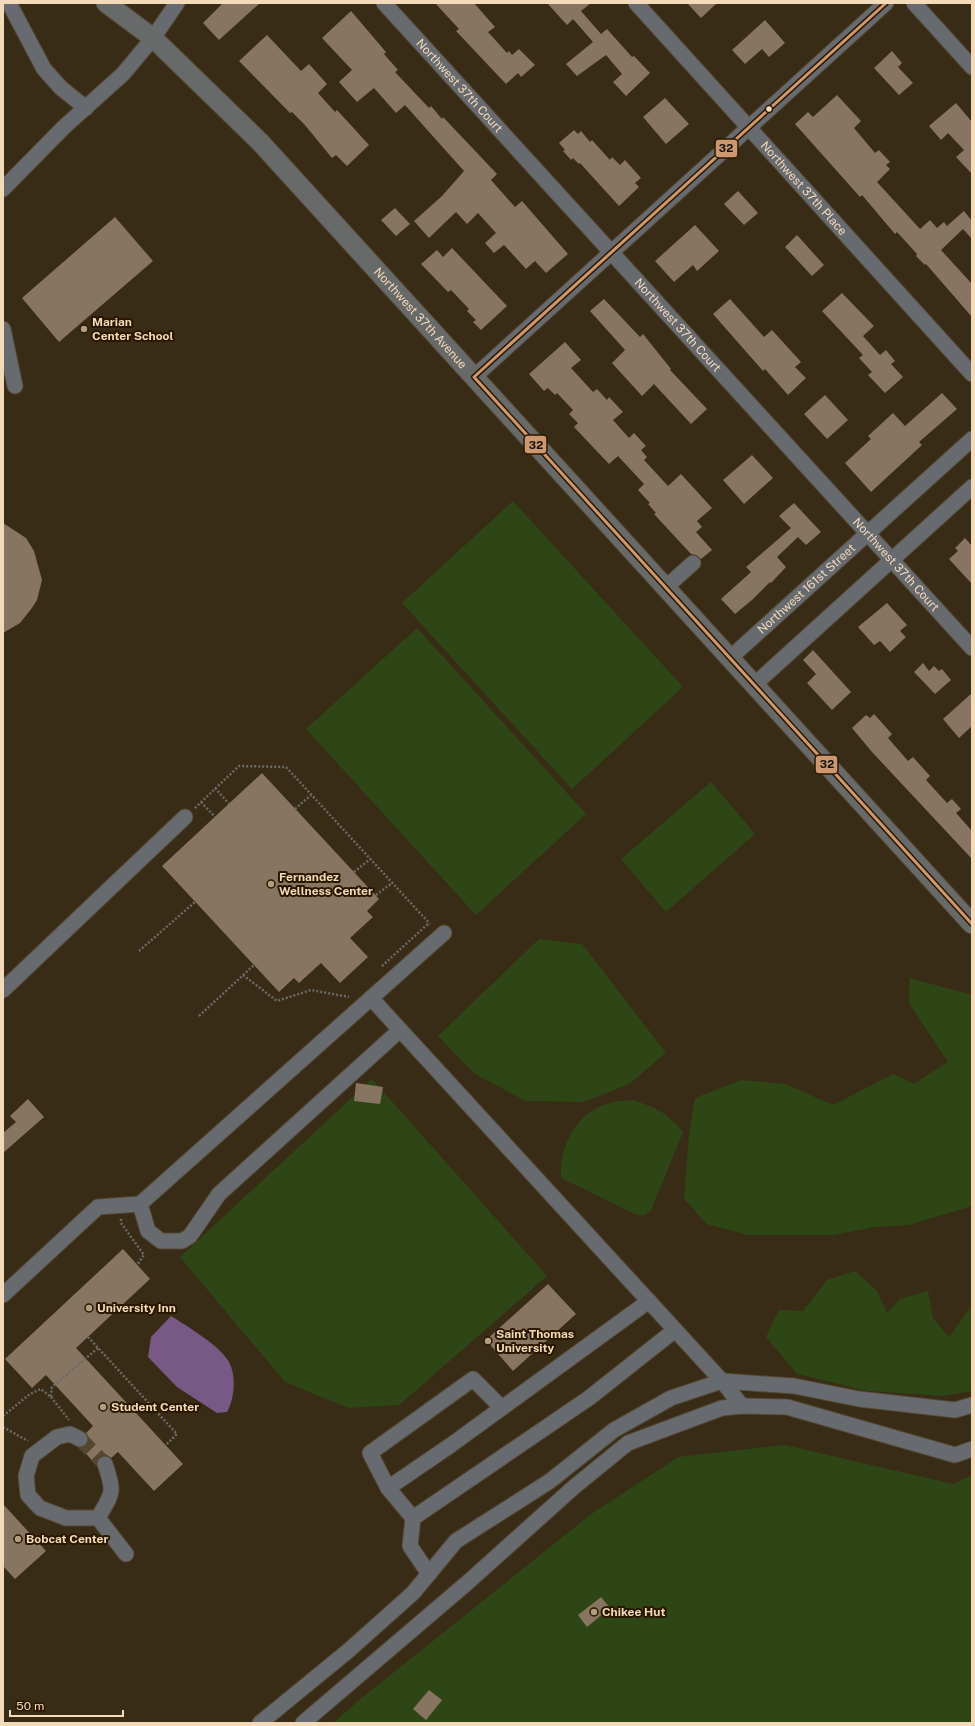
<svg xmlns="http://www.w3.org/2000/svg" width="975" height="1726" font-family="'Public Sans',sans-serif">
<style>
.green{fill:#2e4616}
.water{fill:#785884}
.building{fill:#877461}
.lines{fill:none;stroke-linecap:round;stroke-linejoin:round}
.minor-tunnel{stroke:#55462e;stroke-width:15;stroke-dasharray:15 8;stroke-linecap:butt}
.minor-casing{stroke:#544733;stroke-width:17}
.major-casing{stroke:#544733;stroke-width:21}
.path{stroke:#6b6a67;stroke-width:2.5;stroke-dasharray:2 2;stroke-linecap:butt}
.minor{stroke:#676b6f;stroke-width:15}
.major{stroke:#686969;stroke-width:19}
.bus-1-casing{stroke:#2a1700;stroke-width:6}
.bus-1{stroke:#cd976f;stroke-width:3}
.bus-dot{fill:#f3dab9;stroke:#2a1700;stroke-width:1.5}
.poi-dot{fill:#b29d80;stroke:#2a1700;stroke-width:1.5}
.labels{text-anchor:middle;stroke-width:4;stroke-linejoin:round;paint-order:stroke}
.street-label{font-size:12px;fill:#f3dab9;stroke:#2a1700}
.poi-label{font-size:12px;font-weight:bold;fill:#f3dab9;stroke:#2a1700;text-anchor:start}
.line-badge{stroke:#2a1700;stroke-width:1.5}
.pale-badge-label{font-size:11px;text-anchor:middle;font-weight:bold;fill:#111}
</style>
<rect width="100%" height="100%" fill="#392c16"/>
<g class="green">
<polygon points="513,501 683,687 572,789 402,603"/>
<polygon points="417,628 586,814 476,915 306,729"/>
<polygon points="711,782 755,834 666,912 621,859"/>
<polygon points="539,939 582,944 666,1053 629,1084 584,1102 526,1101 475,1074 438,1036"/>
<polygon points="910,978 972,995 972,1206 909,1225 875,1227 833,1235 748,1235 707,1224 684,1199 689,1135 695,1098 741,1080 785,1084 833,1105 893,1074 914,1084 948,1062 909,1003"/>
<polygon points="372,1079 547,1276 399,1405 348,1408 285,1382 180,1257"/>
<path d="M632,1100c24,7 35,13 51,32l-32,78 -6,5h-8l-76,-37c-2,-32 16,-67 49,-75 7,-2 15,-2 22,-3z"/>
<polygon points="855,1271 877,1291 887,1313 900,1299 928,1291 933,1318 949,1337 971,1307 971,1274 972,1274 972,1391 943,1396 868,1391 797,1374 766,1337 779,1310 803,1311 827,1280"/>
<polygon points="785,1445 953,1484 972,1475 972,1723 333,1723 358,1701 590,1515 678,1457"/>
</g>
<path class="water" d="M171,1316c17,11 45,27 56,43 10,13 8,40 0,53l-10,1 -40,-26 -29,-30 3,-20z"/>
<g class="building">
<polygon points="223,3 260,3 219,40 203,23"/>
<polygon points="435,3 474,3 495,27 488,32 507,53 509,51 512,55 519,49 535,65 521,77 518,73 506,84 456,31 459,29"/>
<polygon points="547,3 591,3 581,11 601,34 607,29 632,57 634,56 650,73 626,96 613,82 622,74 606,55 577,76 566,64 593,42 573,19 567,25"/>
<polygon points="687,3 717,3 701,18"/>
<polygon points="351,11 386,52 384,54 398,70 395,72 429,108 431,106 442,119 443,117 497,174 491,180 515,207 522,201 568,254 546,273 535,261 526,269 504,245 494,253 485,243 496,233 478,213 467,224 456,212 429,238 414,221 442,196 464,171 405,105 396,113 374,88 357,102 339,82 352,70 322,38"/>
<polygon points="765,20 785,43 769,57 762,49 745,64 732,50"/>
<polygon points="267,35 301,71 309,64 327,84 318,93 335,112 337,110 369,145 347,166 336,155 332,158 304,124 292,112 290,113 239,61"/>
<polygon points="892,51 902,63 898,67 913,83 899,95 874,68"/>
<polygon points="837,95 861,121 854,128 875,153 879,150 890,162 886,165 890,169 877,182 920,229 930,220 937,228 944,222 947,226 964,211 972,221 972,239 963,229 941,250 972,284 972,317 926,264 925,265 916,256 917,254 897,232 895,234 862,195 860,197 795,124 808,112 813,117"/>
<polygon points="665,98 689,124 666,144 643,117"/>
<polygon points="956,103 972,122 972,174 956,157 964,150 948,133 941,140 929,126"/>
<polygon points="574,130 578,134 581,131 590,142 592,140 610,160 612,157 620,165 625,160 641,178 635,183 639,187 619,206 580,163 579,164 573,158 571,160 563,151 565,150 559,143"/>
<polygon points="738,191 758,213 744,225 724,204"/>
<polygon points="395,208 410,224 396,236 381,220"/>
<polygon points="115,217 153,261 59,342 22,298"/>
<polygon points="695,225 719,251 697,271 693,265 674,282 655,261"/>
<polygon points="797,235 824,265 812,276 785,247"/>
<polygon points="452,248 507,306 481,330 473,322 476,320 467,311 469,309 451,290 448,292 421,264 437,250 443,257"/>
<polygon points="842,293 874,326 863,336 880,355 886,350 895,361 891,364 903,377 885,393 868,375 872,372 859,358 863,355 822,311"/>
<polygon points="604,299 640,337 643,334 671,369 670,370 707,409 691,424 654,384 642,396 612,363 625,350 590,311"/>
<polygon points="730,299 764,337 772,330 801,362 795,367 806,378 788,395 765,369 763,371 713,314"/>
<polygon points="565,342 581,360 571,368 593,392 597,389 607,400 609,397 623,412 613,420 629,438 634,433 646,446 641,450 647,457 644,460 668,486 681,474 712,508 697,521 702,527 696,532 712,550 701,559 696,555 691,554 654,514 656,513 648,504 650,503 638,490 644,484 618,456 609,464 574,427 578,423 569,414 573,410 557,393 555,395 548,388 544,391 529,374"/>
<polygon points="942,393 957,409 919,442 922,445 871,492 845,463 871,439 868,436 893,413 905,426"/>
<polygon points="825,395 848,420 827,439 804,414"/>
<polygon points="752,455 773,478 744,504 723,480"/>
<polygon points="794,503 821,532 806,545 798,537 777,557 786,567 771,583 770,582 752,600 735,614 721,599 751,572 746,567 791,528 779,516"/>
<polygon points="3,523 26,538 34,551 42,580 37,600 32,608 20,623 3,633"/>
<polygon points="965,538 972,546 972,584 949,559 958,551 955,548"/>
<polygon points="887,603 907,625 900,631 906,637 890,652 880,641 874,645 858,627"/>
<polygon points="813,650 851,692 832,710 807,683 816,674 803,660"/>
<polygon points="923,663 929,671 934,666 939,671 942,669 951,680 935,694 914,672"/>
<polygon points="972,693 972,726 959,738 943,719"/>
<polygon points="874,714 892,734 888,738 908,761 913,757 930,776 926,780 947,803 952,799 961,809 956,813 972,831 972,859 872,752 852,728 866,715 870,718"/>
<polygon points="262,773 379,899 367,911 373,917 350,938 368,957 340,983 321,963 299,983 294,978 279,992 162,866"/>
<polygon points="356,1083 383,1087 380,1104 354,1101"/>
<polygon points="28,1099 44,1117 3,1153 3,1133 16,1122 10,1116"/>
<polygon points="123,1249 150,1279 76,1348 183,1464 154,1491 118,1452 111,1458 107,1455 102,1456 98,1458 96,1465 81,1448 88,1443 89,1438 86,1433 93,1426 46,1375 32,1388 5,1359"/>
<polygon points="548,1284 576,1314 513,1371 486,1340"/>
<polygon points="3,1504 46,1551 15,1579 3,1566"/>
<polygon points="601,1597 610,1608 587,1627 578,1615"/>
<polygon points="429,1690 442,1700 426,1720 413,1709"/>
</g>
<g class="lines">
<polyline class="minor-tunnel" points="80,1439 105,1464"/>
<defs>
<g id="minor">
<polyline points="9,3 44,69 61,88 86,108"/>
<path id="s1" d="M384,3l588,645"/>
<path id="s2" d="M636,3l336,371"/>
<polyline points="914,3 972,67"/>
<polyline points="3,189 64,127 123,74 153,38 177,3"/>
<polyline points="3,329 15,386"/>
<polyline points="474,377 886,3"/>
<polyline points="665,588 693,563"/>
<path id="s3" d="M730,658l242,-219"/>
<polyline points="754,685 972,487"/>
<polyline points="3,990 185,817"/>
<polyline points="371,998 722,1381 742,1406"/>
<polyline points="140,1204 148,1231 161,1241 182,1241 190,1236 219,1194 400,1030"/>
<polyline points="3,1295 98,1207 140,1204 444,933"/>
<polyline points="80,1439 70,1434 57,1437 32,1456 26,1476 28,1495 40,1508 66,1518 98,1518 126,1554"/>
<polyline points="388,1488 370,1453 473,1379 502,1408"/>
<path d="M98,1518c15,-26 17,-25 7,-54"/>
<polyline points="413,1518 388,1488 451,1445 649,1301"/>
<polyline points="429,1574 410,1546 413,1518 589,1398 675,1330"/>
<polyline points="260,1723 348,1651 413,1593 456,1541 550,1481 614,1430 671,1398 722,1381 794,1386 859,1399 955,1410 972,1405"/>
<polyline points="303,1723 467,1583 574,1487 628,1443 722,1408 742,1406 787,1407 955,1455 972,1449"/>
</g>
<g id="major">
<path id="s4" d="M106,3l47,35 107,104 712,782"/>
</g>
</defs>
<use href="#minor" class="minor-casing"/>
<use href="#major" class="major-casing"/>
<g class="path">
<polyline points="215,788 229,804"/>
<polyline points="201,802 215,817"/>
<polyline points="195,808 239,766 286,767 430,924"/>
<polyline points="295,809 311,795"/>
<polyline points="354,872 370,859"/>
<polyline points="376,895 392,883"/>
<polyline points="139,951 195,902"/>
<polyline points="382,966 429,923"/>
<polyline points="243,975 277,1001 311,990 349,997"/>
<polyline points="199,1016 254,965"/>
<polyline points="121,1219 121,1223 144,1255 137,1265"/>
<polyline points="88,1337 177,1434 166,1445"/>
<polyline points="51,1397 69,1420"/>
<polyline points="3,1416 30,1394 41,1389 51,1397 52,1387 98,1348"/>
<polyline points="3,1427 28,1441"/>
</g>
<use href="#minor" class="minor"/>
<use href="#major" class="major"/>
<defs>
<polyline id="bus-1" points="886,3 474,377 972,924"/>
</defs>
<use href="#bus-1" class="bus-1-casing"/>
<use href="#bus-1" class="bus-1"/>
</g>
<circle class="bus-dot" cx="769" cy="109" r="3.5"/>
<g class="poi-dot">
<circle cx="84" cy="329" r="4"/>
<circle cx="271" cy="884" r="4"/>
<circle cx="89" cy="1308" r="4"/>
<circle cx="488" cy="1341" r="4"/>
<circle cx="103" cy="1407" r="4"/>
<circle cx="18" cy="1539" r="4"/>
<circle cx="594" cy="1612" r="4"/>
</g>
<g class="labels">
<g class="street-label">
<text dy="4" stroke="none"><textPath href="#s1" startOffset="112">Northwest 37th Court</textPath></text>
<text dy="4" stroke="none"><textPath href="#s2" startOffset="250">Northwest 37th Place</textPath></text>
<text dy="4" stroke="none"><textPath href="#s4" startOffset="446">Northwest 37th Avenue</textPath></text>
<text dy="4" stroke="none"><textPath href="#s1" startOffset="436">Northwest 37th Court</textPath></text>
<text dy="4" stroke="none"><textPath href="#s1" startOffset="760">Northwest 37th Court</textPath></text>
<text dy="4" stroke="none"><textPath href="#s3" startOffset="103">Northwest 161st Street</textPath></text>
</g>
<g class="poi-label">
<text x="92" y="326">Marian<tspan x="92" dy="14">Center School</tspan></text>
<text x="279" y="881">Fernandez<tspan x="279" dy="14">Wellness Center</tspan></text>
<text x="97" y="1312">University Inn</text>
<text x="496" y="1338">Saint Thomas<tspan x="496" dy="14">University</tspan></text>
<text x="111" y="1411">Student Center</text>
<text x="26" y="1543">Bobcat Center</text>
<text x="602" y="1616">Chikee Hut</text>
</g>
</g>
<g class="line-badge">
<rect x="715" y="139" width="23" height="19" rx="4" fill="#cd976f"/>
<rect x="524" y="435" width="23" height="19" rx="4" fill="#cd976f"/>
<rect x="815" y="755" width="23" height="19" rx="4" fill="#cd976f"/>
</g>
<g class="pale-badge-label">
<text x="726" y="152">32</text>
<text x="536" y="449">32</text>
<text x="827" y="768">32</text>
</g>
<rect width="975" height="1726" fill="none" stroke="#f3dab9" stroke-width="8"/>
<path d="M10 1710v6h113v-6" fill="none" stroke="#f3dab9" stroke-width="2"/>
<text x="16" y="1710" font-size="12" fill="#f3dab9" stroke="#2a1700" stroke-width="3" paint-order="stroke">50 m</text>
</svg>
